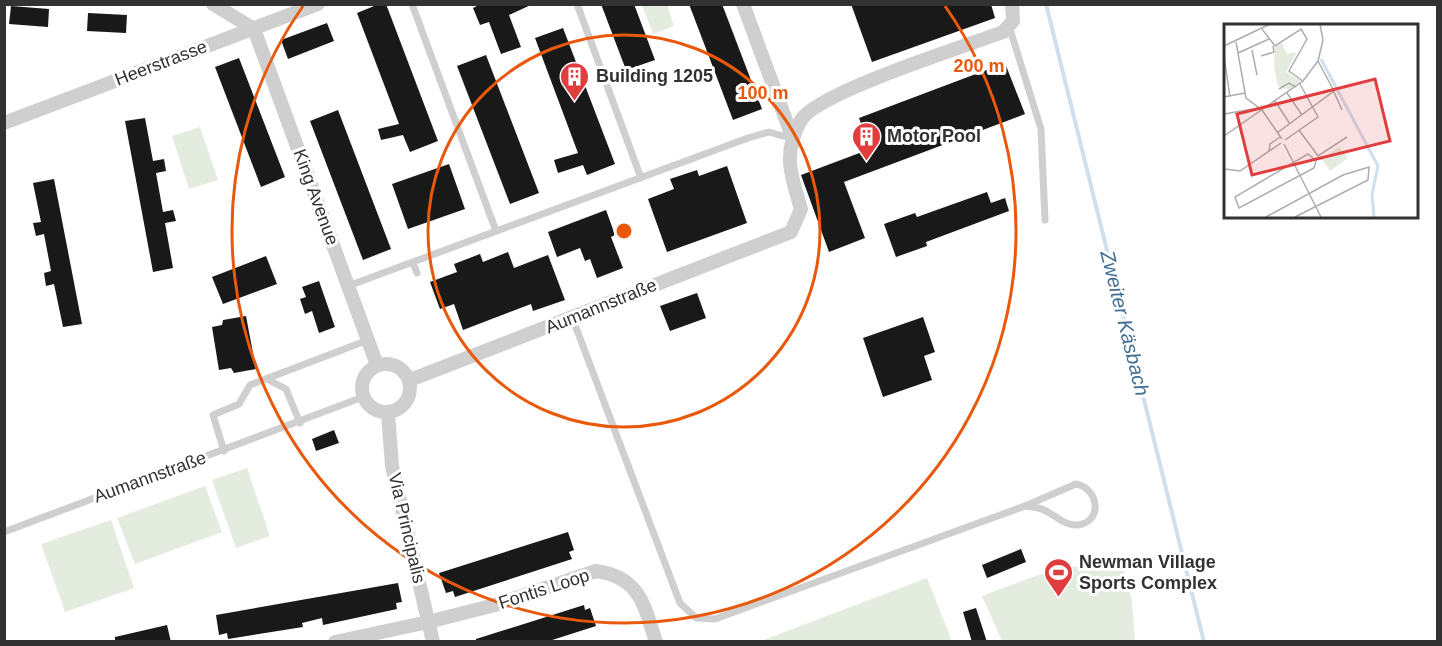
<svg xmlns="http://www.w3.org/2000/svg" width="1442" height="646" font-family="Arial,sans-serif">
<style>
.park{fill:#e4ebdf}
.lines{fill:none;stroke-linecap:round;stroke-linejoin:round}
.stream{stroke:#cfdfed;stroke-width:4}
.building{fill:#191919}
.lane{stroke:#cfcfcf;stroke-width:7}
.street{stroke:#cfcfcf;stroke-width:14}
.ring{fill:none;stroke:#e8590c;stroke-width:3}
.labels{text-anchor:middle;stroke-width:6;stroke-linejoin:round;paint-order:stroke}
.street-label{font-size:18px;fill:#323232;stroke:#fff}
.poi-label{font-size:18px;font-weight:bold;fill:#323232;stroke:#fff;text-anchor:start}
.water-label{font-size:20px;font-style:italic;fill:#416e93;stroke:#fff}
.inset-river{fill:none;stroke:#cfdfed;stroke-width:3}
.inset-road{fill:none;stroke:#adadad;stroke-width:1.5}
.view{fill:#e13d3e;fill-opacity:0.15;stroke:#e13d3e;stroke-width:3}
.inset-edge{fill:none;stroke:#323232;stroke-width:3}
.centre{fill:#e8590c;stroke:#fff;stroke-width:3}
.ring-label{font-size:18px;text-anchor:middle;font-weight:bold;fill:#e8590c;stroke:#fff;stroke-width:6;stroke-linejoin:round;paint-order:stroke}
</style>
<rect width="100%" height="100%" fill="#fff"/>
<g class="park">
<polygon points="642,5 667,5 674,26 653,34"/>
<polygon points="200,127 218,180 189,189 172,136"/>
<polygon points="247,468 270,536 236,548 212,480"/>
<polygon points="205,486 222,532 135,564 117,518"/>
<polygon points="111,520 134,588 65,612 41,544"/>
<polygon points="1120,556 1132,601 1135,641 1002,641 982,596 1038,575"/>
<polygon points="927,578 952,641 761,641"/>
</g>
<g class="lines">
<polyline class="stream" points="1046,4 1204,642"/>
</g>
<g class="building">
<polygon points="379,4 386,4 438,141 410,152 403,135 381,140 378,129 399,124 357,13"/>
<polygon points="481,4 533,4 509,15 521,47 501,54 489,22 480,25 473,8"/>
<polygon points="601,4 634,4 655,60 626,70"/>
<polygon points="689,4 722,4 762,109 733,120"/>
<polygon points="851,4 991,4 995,18 872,62"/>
<polygon points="11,6 49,9 48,27 9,24"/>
<polygon points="88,13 127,15 126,33 87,31"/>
<polygon points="327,23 334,41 288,59 281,40"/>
<polygon points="563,28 615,164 587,175 583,165 558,173 554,160 578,153 535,38"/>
<polygon points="486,55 539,193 510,204 457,66"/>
<polygon points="239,58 285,177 261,187 215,67"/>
<polygon points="1005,63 1025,114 844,182 865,238 829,252 801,175 870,149 859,118"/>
<polygon points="338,110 391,249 363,260 310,121"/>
<polygon points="145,118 153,161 164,159 166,171 156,173 163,212 173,210 176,221 165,223 173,268 153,272 125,121"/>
<polygon points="449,164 465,209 408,229 392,184"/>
<polygon points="727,166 747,223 667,252 648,199 674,189 670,179 697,170 699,176"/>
<polygon points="54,179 82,324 63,327 54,284 46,286 44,273 51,271 44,234 36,236 33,223 41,222 33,183"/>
<polygon points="987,192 991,203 1005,198 1009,211 926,242 927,246 896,257 884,224 915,213 917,217"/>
<polygon points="606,210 615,235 611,237 623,268 597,278 590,259 585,261 580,248 557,257 548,232"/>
<polygon points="508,252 514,268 548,255 565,300 533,311 531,304 463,330 454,304 440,309 430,282 457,272 454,264 480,254 483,262"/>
<polygon points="266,256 277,284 223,304 212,277"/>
<polygon points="319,281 335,327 319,333 312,311 305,314 300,299 306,297 302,287"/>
<polygon points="697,293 706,318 670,331 660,306"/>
<polygon points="246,316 256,369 234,373 231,368 219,370 212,327 222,325 223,320"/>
<polygon points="923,317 935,352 924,356 932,380 883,397 863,338"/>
<polygon points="334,430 339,443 316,451 312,439"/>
<polygon points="568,532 574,550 569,552 572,559 455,597 453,591 446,593 439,573"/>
<polygon points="1021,549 1026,562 987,578 982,565"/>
<polygon points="398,583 402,602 396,603 397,609 323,625 322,618 302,623 303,627 228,639 227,633 219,635 216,615"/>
<polygon points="584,605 585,610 590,608 596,626 546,642 476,642 476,639"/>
<polygon points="976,608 987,642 972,642 963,612"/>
<polygon points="167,625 171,642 115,642 115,637"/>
</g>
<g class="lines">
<g class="lane">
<polyline points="412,4 496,231"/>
<polyline points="577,4 641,178"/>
<polyline points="1009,26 1041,129 1045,220"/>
<polyline points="413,263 417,273"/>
<polyline points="348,286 748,138 769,132 793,139"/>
<polyline points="572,317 680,603 696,618 715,619 1025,506"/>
<polyline points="267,379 286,389 300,423"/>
<polyline points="224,451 213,415 239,404 250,385 368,340"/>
<path d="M1076,484c22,4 28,37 2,41 -13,1 -23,-10 -34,-15 -6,-3 -13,-3 -19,-4z"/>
<polyline points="4,532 363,397"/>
</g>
<g class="street">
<polyline points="213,4 254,29 377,365"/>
<polyline points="743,4 793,139"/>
<polyline points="4,123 318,4"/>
<circle cx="386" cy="388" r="24"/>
<path d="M410,380l381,-148 10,-23c-10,-34 -19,-55 0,-89 17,-28 165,-74 202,-88l10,-11 -1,-17"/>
<polyline points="388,413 392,466 433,642"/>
<path d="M335,642l93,-20 67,-17 101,-34c44,6 48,34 60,71"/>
</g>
</g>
<g class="ring">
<circle cx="624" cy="231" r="196"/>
<path d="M945 6A392 392 0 1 1 303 6"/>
</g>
<defs>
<symbol id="building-pin" viewBox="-11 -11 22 30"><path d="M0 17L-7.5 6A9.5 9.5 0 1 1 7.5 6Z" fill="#e13d3e" stroke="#fff"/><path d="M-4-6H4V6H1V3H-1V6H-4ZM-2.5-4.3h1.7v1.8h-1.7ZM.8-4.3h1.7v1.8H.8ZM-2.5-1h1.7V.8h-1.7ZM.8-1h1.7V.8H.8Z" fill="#fff"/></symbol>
<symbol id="stadium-pin" viewBox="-11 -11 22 30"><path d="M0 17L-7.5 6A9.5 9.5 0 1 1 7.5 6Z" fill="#e13d3e" stroke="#fff"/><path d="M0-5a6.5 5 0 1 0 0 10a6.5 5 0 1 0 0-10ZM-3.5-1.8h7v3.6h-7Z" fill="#fff"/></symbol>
</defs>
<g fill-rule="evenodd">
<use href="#building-pin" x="558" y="60" width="33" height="45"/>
<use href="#building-pin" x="850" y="120" width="33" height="45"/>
<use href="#stadium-pin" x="1042" y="556" width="33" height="45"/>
</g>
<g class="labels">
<g class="street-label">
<text transform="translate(161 63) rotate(-21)" y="6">Heerstrasse</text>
<text transform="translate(316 197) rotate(70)" y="6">King Avenue</text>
<text transform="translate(601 306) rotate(-22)" y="6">Aumannstraße</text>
<text transform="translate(150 477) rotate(-20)" y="6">Aumannstraße</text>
<text transform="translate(407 528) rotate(77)" y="6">Via Principalis</text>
<text transform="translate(544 589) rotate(-18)" y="6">Fontis Loop</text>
</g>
<g class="poi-label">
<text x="596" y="82">Building 1205</text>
<text x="887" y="142">Motor Pool</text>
<text x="1079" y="568">Newman Village<tspan x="1079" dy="21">Sports Complex</tspan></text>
</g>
<g class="water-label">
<text transform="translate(1125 323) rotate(76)" y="7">Zweiter Käsbach</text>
</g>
</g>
<g transform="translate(1224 24)">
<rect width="194" height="194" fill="#fff"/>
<path d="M58,19l5,11 10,-2 -11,20 15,9 -12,9 -11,-4 -4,-19 1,-20z" fill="#e4ebdf"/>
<path d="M115,123l9,11 -18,13 -8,-12z" fill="#e4ebdf"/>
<path class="inset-river" d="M97,35l57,107 -6,28 2,23"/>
<path class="inset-road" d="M38,5l13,17 26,-17 6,10 -18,32 14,10 15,-20M12,18l10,56 16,12 20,29M0,22l46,-22M28,26l5,25M14,29l31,-14M0,32l6,41M37,32l13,-4 -1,-6M55,65l10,-6 7,4M110,68l8,18M63,69l15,22M0,73l21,-4M51,77l15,23M0,90l29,-5M75,106l19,26 29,-19M53,109l57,-42 -16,-30 5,-21 -3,-16M0,112l79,-55M61,116l33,-23 -18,-33M60,120l37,73M45,127l1,-7 10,-7M84,130l8,7 -2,7 -75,40 -4,-11zM0,145l16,2 41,-28M42,193l77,-42 26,-8 -1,13 -73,37"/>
<path class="view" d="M151,55l15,62 -138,34 -15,-61z"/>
<rect width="194" height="194" class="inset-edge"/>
</g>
<circle cx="624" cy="231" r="9" class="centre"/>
<g class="ring-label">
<text x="979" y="72">200 m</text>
<text x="763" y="99">100 m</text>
</g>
<rect width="1442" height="646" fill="none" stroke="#323232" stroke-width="12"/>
</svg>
